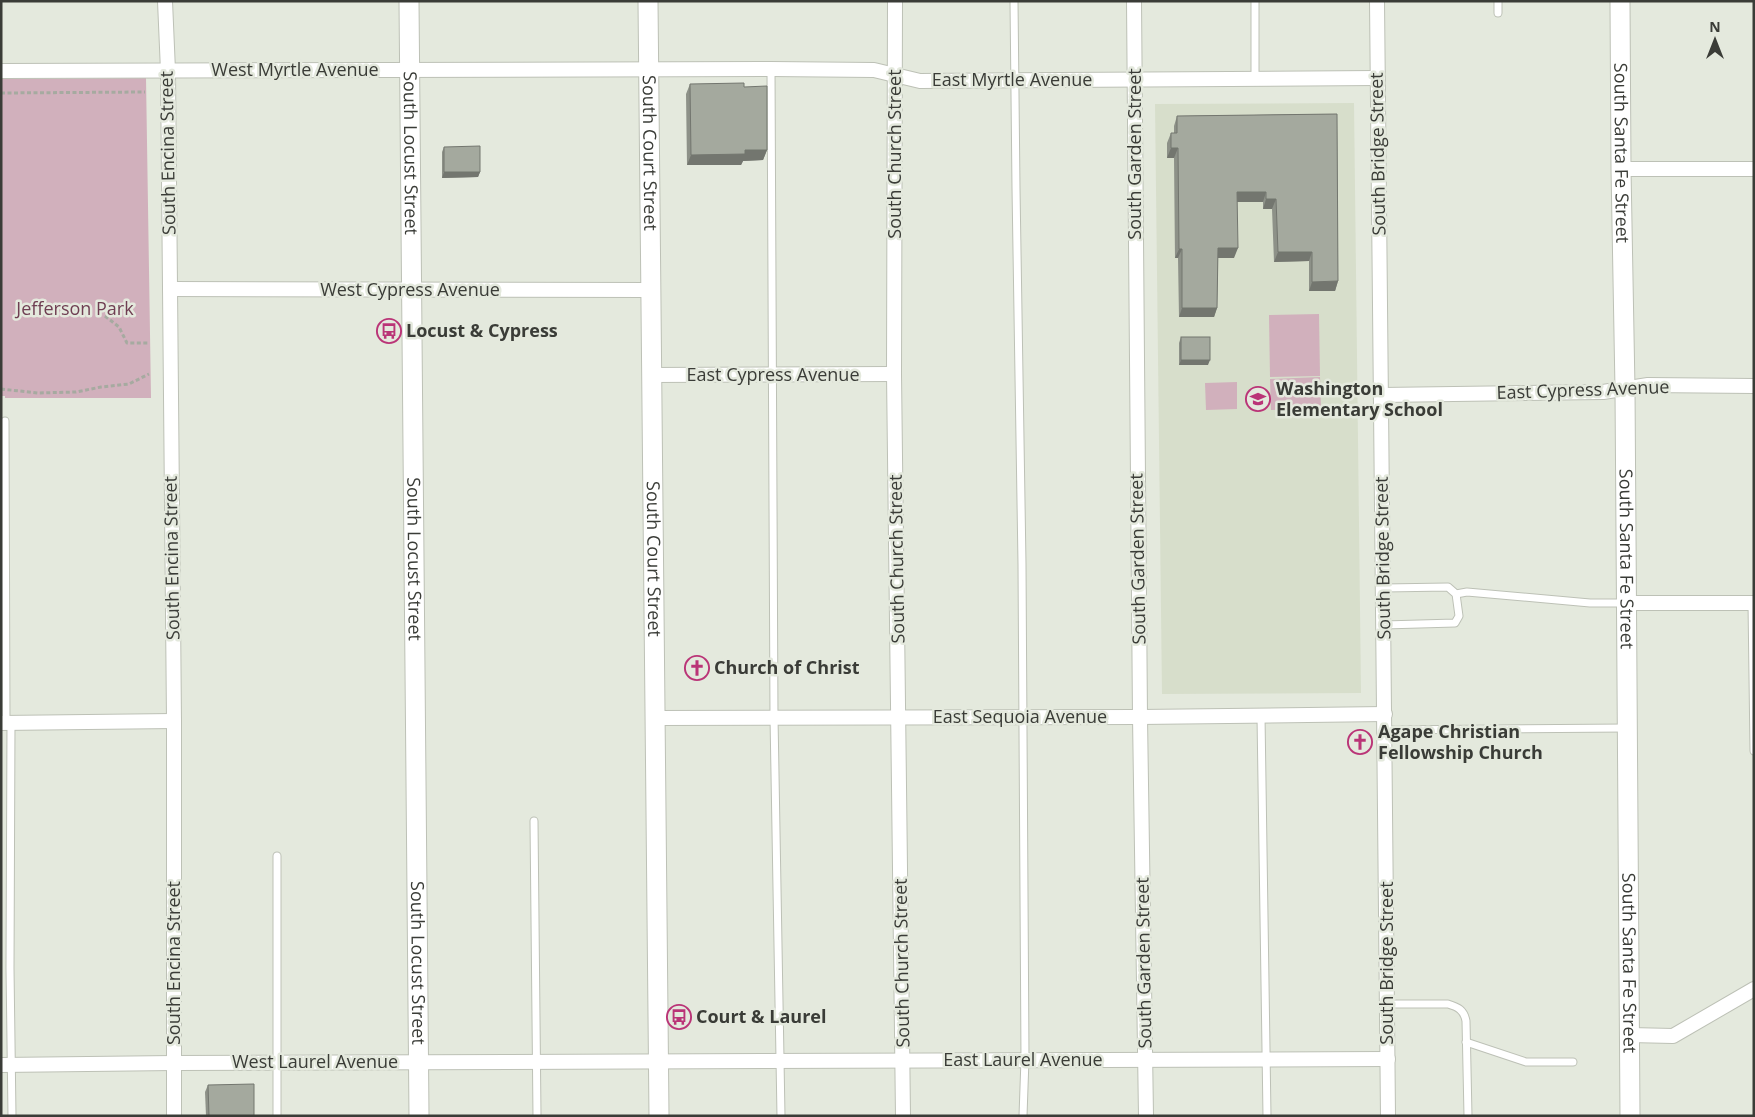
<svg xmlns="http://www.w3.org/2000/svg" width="1755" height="1117" font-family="'Open Sans',sans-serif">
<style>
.built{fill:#d7decb}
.green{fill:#d1b0bc}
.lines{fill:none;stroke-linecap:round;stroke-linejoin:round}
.lane-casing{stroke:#bdc1b6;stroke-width:9}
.street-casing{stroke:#bdc1b6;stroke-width:16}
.secondary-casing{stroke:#bdc1b6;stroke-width:21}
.path{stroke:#a6aaa0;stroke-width:3;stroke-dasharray:4 2.5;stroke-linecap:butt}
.lane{stroke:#fff;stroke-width:7}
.street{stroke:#fff;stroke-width:14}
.secondary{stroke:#fff;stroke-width:19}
.wall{fill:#8d9188}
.shaded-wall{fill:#73766f}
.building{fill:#a4a99e;stroke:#73766f}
.labels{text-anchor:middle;stroke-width:5;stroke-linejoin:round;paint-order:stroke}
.street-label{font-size:18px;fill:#3a3c37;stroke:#e4e9dd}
.park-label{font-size:18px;fill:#6f3e52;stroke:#e4e9dd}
.poi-label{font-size:18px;font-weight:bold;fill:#3a3c37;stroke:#e4e9dd;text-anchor:start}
</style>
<rect width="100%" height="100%" fill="#e4e9dd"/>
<polygon class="built" points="1354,103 1361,693 1162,694 1155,104"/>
<g class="green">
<polygon points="146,78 151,398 5,398 5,396 1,396 1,79"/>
<polygon points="1319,314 1320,376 1270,377 1269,315"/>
<polygon points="1320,377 1321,409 1271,410 1270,379"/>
<polygon points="1237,382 1237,409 1206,410 1205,383"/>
</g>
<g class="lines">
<defs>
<g id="lane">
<polyline points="1014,1 1016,188 1022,564 1025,1059 1023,1116"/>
<polyline points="1255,1 1255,79"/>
<polyline points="1498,1 1498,13"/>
<polyline points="771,69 774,717 781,1116"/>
<polyline points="5,421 6,723"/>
<polyline points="1384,588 1448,587 1456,594 1459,616 1455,623 1384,625"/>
<polyline points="1456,594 1467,592 1590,603 1625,603"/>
<polyline points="1752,603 1754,751"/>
<polyline points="1261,716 1267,1116"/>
<polyline points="11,723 10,968 12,1116"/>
<polyline points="1385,730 1627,728"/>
<polyline points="534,821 537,1116"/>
<polyline points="277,856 277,1116"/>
<path d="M1387,1004h61c10,3 16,6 18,17l2,95"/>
<polyline points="1466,1042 1526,1062 1573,1062"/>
</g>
<g id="street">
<polyline points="165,1 168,71 174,721 174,1116"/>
<polyline points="895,1 894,374 903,1116"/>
<polyline points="1134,1 1140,717 1146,1116"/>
<polyline points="1377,1 1388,1116"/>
<polyline points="1,71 771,69 874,70 920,81 1377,78"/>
<polyline points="1621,169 1754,169"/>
<polyline points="170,289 651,290"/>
<polyline points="652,375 894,374"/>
<polyline points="1382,395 1603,392 1648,385 1754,386"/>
<polyline points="1626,603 1754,603"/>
<polyline points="655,718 1140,717 1385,714"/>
<polyline points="1,723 174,721"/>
<polyline points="1630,1035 1673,1036 1754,989"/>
<polyline points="1,1065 174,1063 1388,1059"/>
</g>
<g id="secondary">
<path id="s1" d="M409,1l10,1115"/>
<path id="s2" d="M648,1l11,1115"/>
<path id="s3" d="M1620,1l1,168 4,220 5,727"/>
</g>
</defs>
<use href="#lane" class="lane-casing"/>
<use href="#street" class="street-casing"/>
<use href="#secondary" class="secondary-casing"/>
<g class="path">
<polyline points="1,93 145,92"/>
<polyline points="105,316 119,327 127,343 148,343"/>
<polyline points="1,389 38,393 76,392 101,387 129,384 149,374"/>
</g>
<use href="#lane" class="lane"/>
<use href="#street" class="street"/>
<use href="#secondary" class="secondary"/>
</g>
<g class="wall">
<polygon points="690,84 744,87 767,150 763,160 743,161 741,165 687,165 686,94"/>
<polygon points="1337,114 1338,281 1335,291 1309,291 1309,261 1274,262 1272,209 1263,209 1263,202 1237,202 1234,258 1218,258 1217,308 1214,317 1179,317 1178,258 1175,258 1174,158 1167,158 1167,143 1171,133 1174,133 1174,126 1177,116"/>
<polygon points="444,147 480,172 478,177 442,178 442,152"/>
<polygon points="1181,337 1208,365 1179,365 1179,343"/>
<polygon points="208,1085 254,1116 206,1116 205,1092"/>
</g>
<g class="shaded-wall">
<polygon points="1171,148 1178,148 1174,158 1167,158"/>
<polygon points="745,150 767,150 763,160 743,161 741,165 687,165 691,155"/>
<polygon points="444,172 480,172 478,177 442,178"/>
<polygon points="1237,192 1266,192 1263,202 1234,202"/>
<polygon points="1266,199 1276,199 1272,209 1263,209"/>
<polygon points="1218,248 1238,248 1234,258 1214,258"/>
<polygon points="1179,249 1182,249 1178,258 1175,258"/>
<polygon points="1278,252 1312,252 1309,261 1274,262"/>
<polygon points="1338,281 1335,291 1309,291 1312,282"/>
<polygon points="1182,308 1217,308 1214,317 1179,317"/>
<polygon points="1181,360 1210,360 1208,365 1179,365"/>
</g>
<g class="building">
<polygon points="744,83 744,87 767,86 767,150 745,150 745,154 691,155 690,84"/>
<polygon points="1337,114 1338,281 1312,282 1312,252 1278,252 1276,199 1266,199 1266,192 1237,192 1238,248 1218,248 1217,308 1182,308 1182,249 1179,249 1178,148 1171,148 1171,133 1177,133 1177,116"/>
<polygon points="480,146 480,172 444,172 444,147"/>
<rect x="1181" y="337" width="29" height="23"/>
<polygon points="254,1084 254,1116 209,1116 208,1085"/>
</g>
<defs>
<symbol id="bus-ring" viewBox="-11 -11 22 22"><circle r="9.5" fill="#e4e9dd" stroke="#ba3477" stroke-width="1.5"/><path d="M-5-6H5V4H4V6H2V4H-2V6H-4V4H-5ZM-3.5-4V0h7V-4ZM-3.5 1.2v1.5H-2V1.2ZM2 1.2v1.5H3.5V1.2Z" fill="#ba3477"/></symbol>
<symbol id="school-ring" viewBox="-11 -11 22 22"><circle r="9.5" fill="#e4e9dd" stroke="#ba3477" stroke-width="1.5"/><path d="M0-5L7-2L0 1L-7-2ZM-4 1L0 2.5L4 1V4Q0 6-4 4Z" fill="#ba3477"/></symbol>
<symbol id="church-ring" viewBox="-11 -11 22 22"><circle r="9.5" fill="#e4e9dd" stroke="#ba3477" stroke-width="1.5"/><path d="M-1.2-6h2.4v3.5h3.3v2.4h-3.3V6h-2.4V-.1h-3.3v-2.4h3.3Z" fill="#ba3477"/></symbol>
</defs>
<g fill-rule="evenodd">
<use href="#bus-ring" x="375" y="317" width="28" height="28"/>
<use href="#school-ring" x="1244" y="385" width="28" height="28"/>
<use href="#church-ring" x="683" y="654" width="28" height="28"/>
<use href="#church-ring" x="1346" y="728" width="28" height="28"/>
<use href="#bus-ring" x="665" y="1003" width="28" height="28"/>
</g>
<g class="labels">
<g class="street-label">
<text x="295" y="76">West Myrtle Avenue</text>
<text x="1012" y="86">East Myrtle Avenue</text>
<text transform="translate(168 153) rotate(-91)" y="6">South Encina Street</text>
<text dy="6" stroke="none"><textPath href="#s1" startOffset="152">South Locust Street</textPath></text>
<text dy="6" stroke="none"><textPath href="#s2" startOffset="152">South Court Street</textPath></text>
<text transform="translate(895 154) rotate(-90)" y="6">South Church Street</text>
<text transform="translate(1135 154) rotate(-90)" y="6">South Garden Street</text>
<text transform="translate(1378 154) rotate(-91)" y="6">South Bridge Street</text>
<text dy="6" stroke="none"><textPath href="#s3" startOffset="152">South Santa Fe Street</textPath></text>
<text x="410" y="296">West Cypress Avenue</text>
<text x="773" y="381">East Cypress Avenue</text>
<text transform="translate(1583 390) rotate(-2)" y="6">East Cypress Avenue</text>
<text transform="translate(172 558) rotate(-91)" y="6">South Encina Street</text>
<text dy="6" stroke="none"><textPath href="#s1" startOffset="558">South Locust Street</textPath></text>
<text dy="6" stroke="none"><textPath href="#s2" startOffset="558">South Court Street</textPath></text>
<text transform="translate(1383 558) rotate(-91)" y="6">South Bridge Street</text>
<text dy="6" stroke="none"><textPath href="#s3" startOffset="558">South Santa Fe Street</textPath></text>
<text transform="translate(897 559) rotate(-91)" y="6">South Church Street</text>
<text transform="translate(1138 559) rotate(-91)" y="6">South Garden Street</text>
<text x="1020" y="723">East Sequoia Avenue</text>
<text transform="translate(174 963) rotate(-90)" y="6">South Encina Street</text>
<text dy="6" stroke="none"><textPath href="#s1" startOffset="962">South Locust Street</textPath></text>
<text transform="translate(902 963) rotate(-91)" y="6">South Church Street</text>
<text transform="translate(1144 963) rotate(-91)" y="6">South Garden Street</text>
<text transform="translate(1387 963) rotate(-90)" y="6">South Bridge Street</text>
<text dy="6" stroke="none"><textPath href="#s3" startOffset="962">South Santa Fe Street</textPath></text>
<text x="1023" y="1066">East Laurel Avenue</text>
<text x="315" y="1068">West Laurel Avenue</text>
</g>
<g class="park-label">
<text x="75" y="315">Jefferson Park</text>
</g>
<g class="poi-label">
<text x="406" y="337">Locust &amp; Cypress</text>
<text x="1276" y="395">Washington<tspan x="1276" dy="21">Elementary School</tspan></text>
<text x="714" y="674">Church of Christ</text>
<text x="1378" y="738">Agape Christian<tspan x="1378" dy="21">Fellowship Church</tspan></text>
<text x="696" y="1023">Court &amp; Laurel</text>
</g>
</g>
<rect width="1755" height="1117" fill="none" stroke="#3a3c37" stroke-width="5"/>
<g transform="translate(1715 40)" stroke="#e4e9dd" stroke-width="4" paint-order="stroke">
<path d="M0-4L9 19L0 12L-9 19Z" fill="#3a3c37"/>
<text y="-8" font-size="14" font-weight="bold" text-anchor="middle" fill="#3a3c37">N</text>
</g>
</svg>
